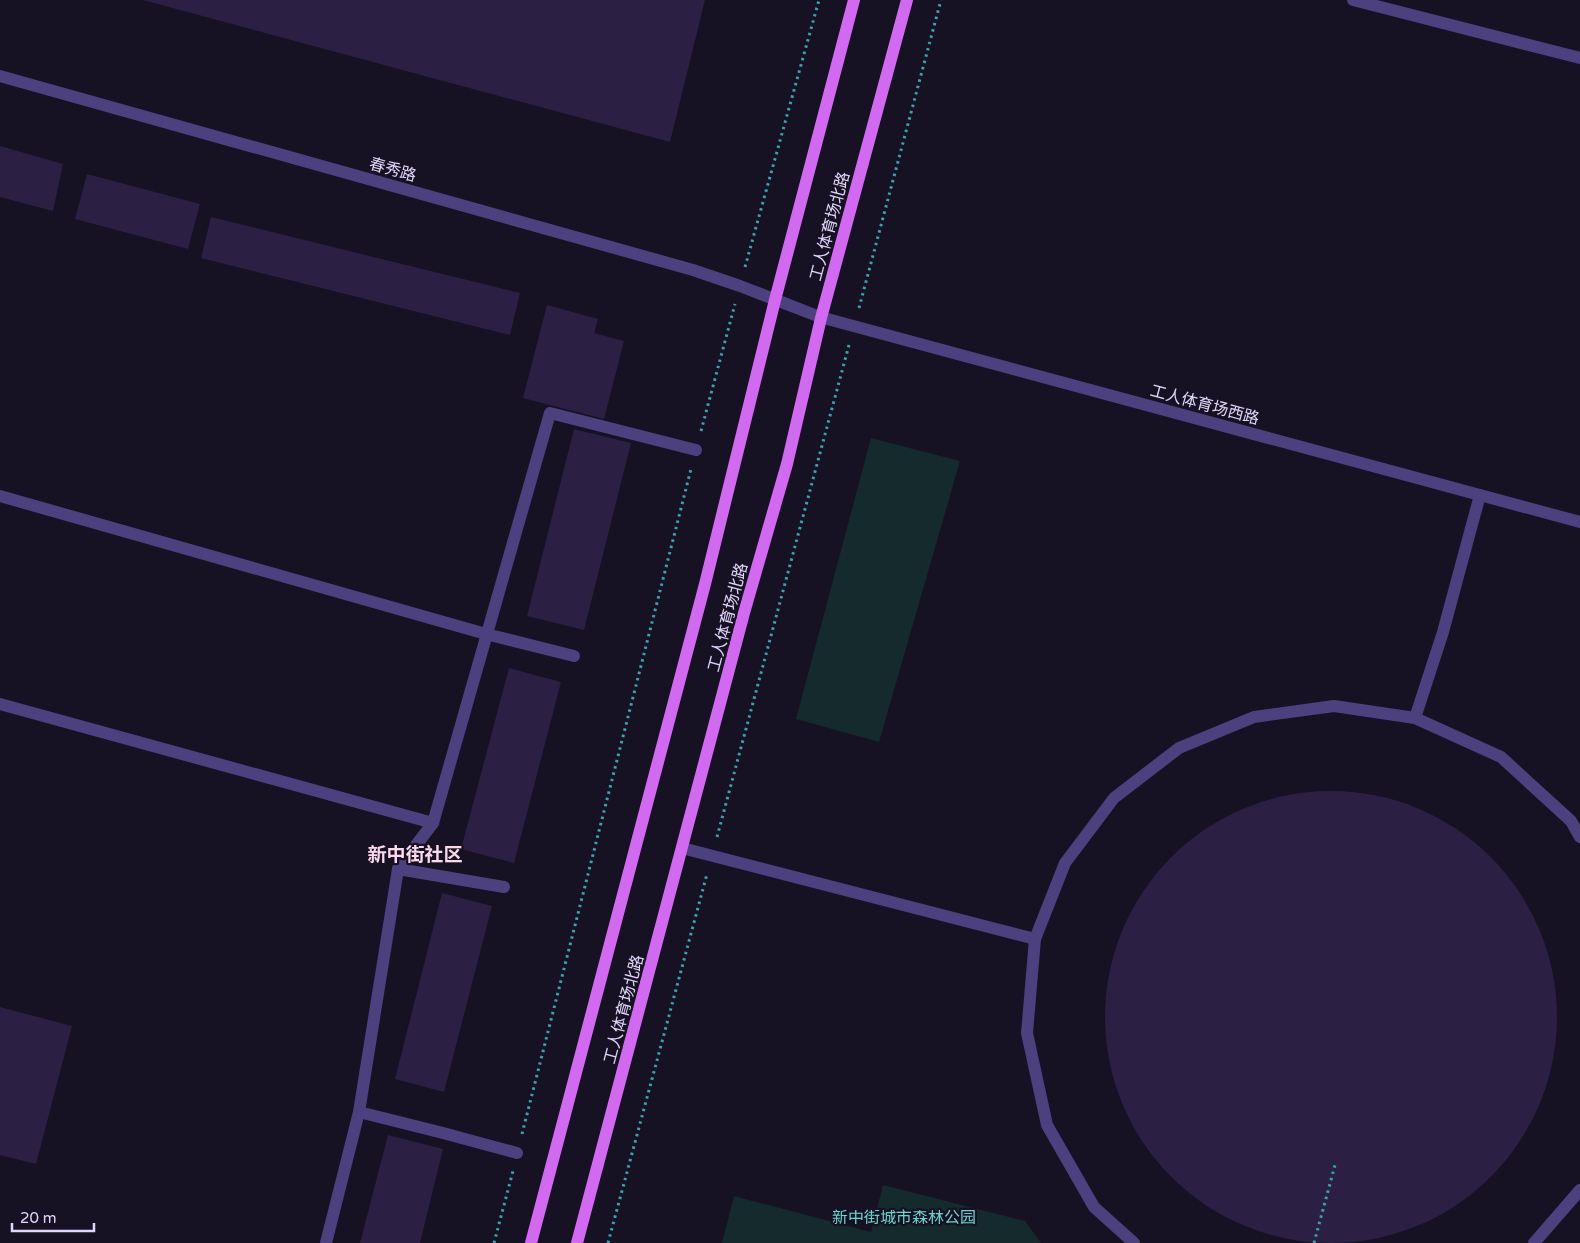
<svg xmlns="http://www.w3.org/2000/svg" width="1580" height="1243" font-family="'Varela Round','Noto Sans SC',sans-serif">
<style>
.green{fill:#142a2d}
.building{fill:#2b1f43}
.lines{fill:none;stroke-linecap:round;stroke-linejoin:round}
.path{stroke:#3ba2ac;stroke-width:3;stroke-dasharray:2.5 4;stroke-linecap:butt}
.service{stroke:#4c407e;stroke-width:12}
.minor{stroke:#4c407e;stroke-width:12}
.tertiary{stroke:#4c407e;stroke-width:12}
.primary{stroke:#d269f1;stroke-width:12}
.labels{text-anchor:middle;stroke-width:4.5;stroke-linejoin:round;paint-order:stroke}
.street-label{font-size:16px;fill:#e1d7fb;stroke:#171124}
.park-label{font-size:16px;fill:#6ad5ca;stroke:#171124}
.quarter-label{font-size:19px;font-weight:bold;fill:#fbd9ea;stroke:#171124}
</style>
<rect width="100%" height="100%" fill="#171124"/>
<g class="green">
<polygon points="871,438 960,461 879,742 796,719"/>
<polygon points="883,1185 1025,1221 1041,1243 722,1243 734,1196 871,1232"/>
</g>
<g class="building">
<polygon points="143,0 705,0 670,142"/>
<polygon points="0,146 63,164 53,211 0,197"/>
<polygon points="87,174 200,204 188,249 75,219"/>
<polygon points="211,217 520,293 510,335 201,258"/>
<polygon points="547,305 598,319 594,333 624,341 604,419 523,398"/>
<polygon points="574,429 631,443 584,630 527,616"/>
<polygon points="509,668 561,682 514,863 461,849"/>
<circle cx="1331" cy="1017" r="226"/>
<polygon points="442,893 492,906 444,1092 395,1079"/>
<polygon points="0,1007 72,1026 36,1164 0,1155"/>
<polygon points="388,1135 443,1149 420,1243 360,1243"/>
</g>
<g class="lines">
<g class="path">
<polyline points="745,267 819,0"/>
<polyline points="859,308 941,0"/>
<polyline points="701,431 735,304"/>
<polyline points="717,837 849,345"/>
<polyline points="522,1134 691,469"/>
<polyline points="494,1243 513,1171"/>
<polyline points="608,1243 707,874"/>
<polyline points="1314,1243 1335,1165"/>
</g>
<g class="service">
<polyline points="1353,0 1580,58"/>
<polyline points="0,496 486,634"/>
<polyline points="0,704 433,823"/>
<polyline points="1415,718 1443,632 1480,495"/>
<polyline points="682,848 1035,939"/>
<polyline points="1134,1243 1094,1207 1047,1125 1027,1033 1035,939 1065,863 1114,798 1179,748 1254,717 1334,706 1415,718 1501,757 1571,821 1580,837"/>
<polyline points="1534,1243 1580,1190"/>
</g>
<g class="minor">
<polyline points="486,634 574,656"/>
<polyline points="398,869 504,887"/>
<polyline points="517,1153 443,1133 359,1112 398,869 433,823 550,413 696,450"/>
<polyline points="326,1243 359,1112"/>
</g>
<polyline class="tertiary" points="0,76 693,270 740,286 820,317 1580,522"/>
<g class="primary">
<polyline points="531,1243 705,584 775,300 854,0"/>
<polyline points="577,1243 744,613 787,464 821,318 907,0"/>
</g>
</g>
<g class="labels">
<g class="street-label">
<text transform="translate(393 169) rotate(16)" y="6">春秀路</text>
<text transform="translate(829 226) rotate(-75)" y="6">工人体育场北路</text>
<text transform="translate(1205 404) rotate(15)" y="6">工人体育场西路</text>
<text transform="translate(727 617) rotate(-75)" y="6">工人体育场北路</text>
<text transform="translate(623 1009) rotate(-75)" y="6">工人体育场北路</text>
</g>
<g class="park-label">
<text x="904" y="1223">新中街城市森林公园</text>
</g>
<g class="quarter-label">
<text x="415" y="861">新中街社区</text>
</g>
</g>
<path d="M12 1223v8h82v-8" fill="none" stroke="#e1d7fb" stroke-width="2.5"/>
<text x="20" y="1223" font-size="15" fill="#e1d7fb" stroke="#171124" stroke-width="4" paint-order="stroke">20 m</text>
</svg>
